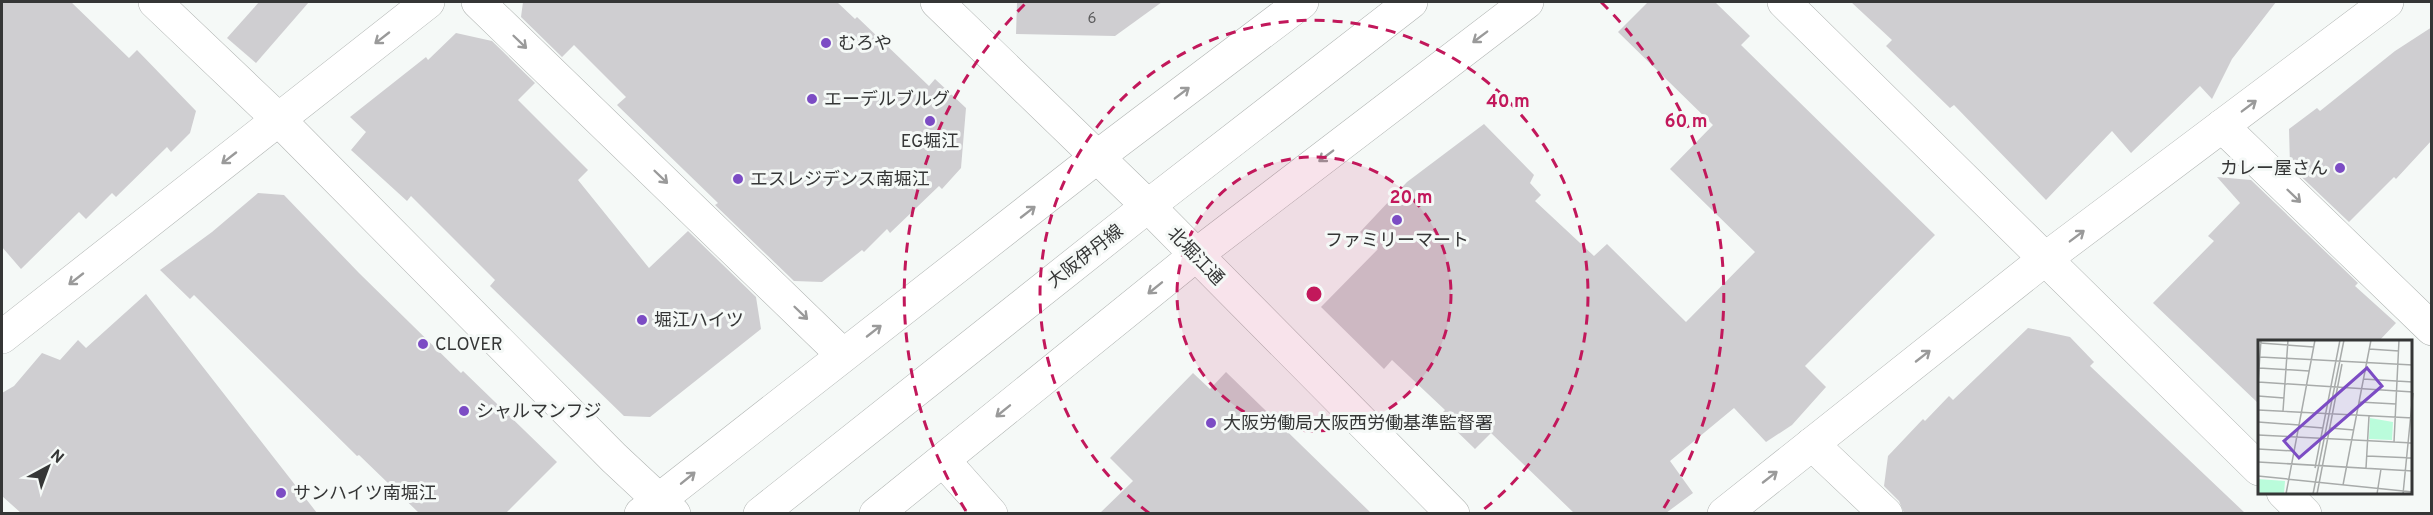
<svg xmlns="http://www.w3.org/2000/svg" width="2433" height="515" font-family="Overpass,'Noto Sans JP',sans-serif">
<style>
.building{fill:#cfced1}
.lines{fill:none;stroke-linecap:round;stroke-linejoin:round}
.minor-casing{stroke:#b0b4b2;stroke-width:34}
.tertiary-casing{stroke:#b0b4b2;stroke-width:34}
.primary-casing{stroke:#b0b4b2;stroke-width:34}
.minor{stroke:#fff;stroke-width:33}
.tertiary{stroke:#fff;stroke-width:33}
.primary{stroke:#fff;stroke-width:33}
.oneway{stroke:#9a9a9a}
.ring{fill:none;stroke:#c2185b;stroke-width:3;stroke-dasharray:10 8}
.poi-dot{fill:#7c4cc4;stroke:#f5f9f7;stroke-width:2}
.labels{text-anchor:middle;stroke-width:6;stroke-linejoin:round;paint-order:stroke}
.number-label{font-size:15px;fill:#5c5c5d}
.poi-label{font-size:18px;fill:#353636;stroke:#f5f9f7;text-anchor:start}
.street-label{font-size:18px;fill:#353636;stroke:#f5f9f7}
.inset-road{fill:none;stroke:#a8abaa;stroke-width:1.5}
.view{fill:#7c4cc4;fill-opacity:0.15;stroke:#7c4cc4;stroke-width:3}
.inset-edge{fill:none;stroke:#353636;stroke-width:3}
.centre{fill:#c2185b;stroke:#f5f9f7;stroke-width:3}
.ring-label{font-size:18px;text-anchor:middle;font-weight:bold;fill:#c2185b;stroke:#f5f9f7;stroke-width:6;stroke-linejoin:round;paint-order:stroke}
</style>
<rect width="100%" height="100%" fill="#f5f9f7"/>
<g class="building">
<polygon points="2,2 71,2 129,58 137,50 196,111 190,133 171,152 167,147 116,197 112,193 86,219 79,212 21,269 2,247"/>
<polygon points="259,2 309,2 256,63 227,38"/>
<polygon points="523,2 837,2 855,19 857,17 929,86 935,79 966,108 961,168 942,189 939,186 890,233 887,229 864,252 862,250 822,282 794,281 715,205 718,203 617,105 626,97 574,45 562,57 521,17"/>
<polygon points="1017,2 1162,2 1115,36 1016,34"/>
<polygon points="1648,2 1715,2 1750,36 1741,45 1935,235 1805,366 1826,387 1792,425 1766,442 1734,408 1670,461 1693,493 1666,513 1574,513 1491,433 1475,449 1440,415 1445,410 1392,360 1384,369 1321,307 1378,249 1360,232 1407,182 1484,124 1534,175 1530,183 1541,195 1535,201 1594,256 1607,244 1686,322 1755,252 1670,169 1713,125 1618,32"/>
<polygon points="1851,2 2276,2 2232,59 2212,99 2200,86 2131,153 2112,131 2046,200 1954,105 1950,108 1886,46 1892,40"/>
<polygon points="2432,27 2432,140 2396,179 2394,177 2349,222 2290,166 2289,129 2317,108 2320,111 2395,51"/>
<polygon points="456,33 492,41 535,83 518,100 588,170 578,180 649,268 688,231 756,297 761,329 650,417 624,416 490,286 495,280 411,196 407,201 351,150 366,132 350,117 426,57 428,60"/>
<polygon points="2217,177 2251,180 2358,283 2355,286 2396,323 2379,341 2259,341 2259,404 2153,303 2214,241 2208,236 2240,203"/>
<polygon points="258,193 284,195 359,273 461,373 463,371 557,462 506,513 419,513 359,455 357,456 194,295 190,299 160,270 212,232"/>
<polygon points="146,294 317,513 21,513 2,496 2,393 14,386 42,353 60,360 78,340 86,348"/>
<polygon points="2028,328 2070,337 2094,362 2090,366 2245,513 1904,513 1899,501 1884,486 1888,456 1923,419 1925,421 1949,396 1953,400"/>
<polygon points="1226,372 1371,513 1100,513 1133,481 1110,458 1193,373 1210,389"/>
</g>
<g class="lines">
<defs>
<g id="minor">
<polyline points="478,2 843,355"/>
<polyline points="2222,126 2432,329"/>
<polyline points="2,337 428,2"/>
<polyline points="1812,444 1886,514"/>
<polyline points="943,460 991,514"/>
<polyline points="641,514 1097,157 1302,2"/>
<polyline points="876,514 1196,255 1527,2"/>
<polyline points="1724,514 2045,259 2387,2"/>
</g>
<g id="tertiary">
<polyline points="155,2 278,119 614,458 674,514"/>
<polyline points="937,2 1148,206 1453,514"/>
<polyline points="1784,2 2259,469"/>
<polyline points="2283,492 2305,514"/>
</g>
<polyline id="primary" points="760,514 1148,206 1411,2"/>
</defs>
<use href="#minor" class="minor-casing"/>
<use href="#tertiary" class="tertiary-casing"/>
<use href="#primary" class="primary-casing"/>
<use href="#minor" class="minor"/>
<use href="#tertiary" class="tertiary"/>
<use href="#primary" class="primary"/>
</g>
<defs><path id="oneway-shaft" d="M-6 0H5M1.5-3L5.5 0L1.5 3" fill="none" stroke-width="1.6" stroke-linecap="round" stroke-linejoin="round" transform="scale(1.5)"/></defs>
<g class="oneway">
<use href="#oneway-shaft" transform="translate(1480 37) rotate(143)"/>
<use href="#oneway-shaft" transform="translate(382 38) rotate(142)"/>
<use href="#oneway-shaft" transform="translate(520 42) rotate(44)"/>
<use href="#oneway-shaft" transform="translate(1182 93) rotate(-37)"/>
<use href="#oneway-shaft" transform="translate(2249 106) rotate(-37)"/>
<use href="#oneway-shaft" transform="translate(1326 156) rotate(143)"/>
<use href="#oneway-shaft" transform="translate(229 158) rotate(142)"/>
<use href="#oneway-shaft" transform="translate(661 177) rotate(44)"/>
<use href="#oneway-shaft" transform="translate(2294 196) rotate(44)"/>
<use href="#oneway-shaft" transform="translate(1028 212) rotate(-38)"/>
<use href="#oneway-shaft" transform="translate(2077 236) rotate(-37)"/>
<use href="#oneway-shaft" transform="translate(76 279) rotate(142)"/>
<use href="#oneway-shaft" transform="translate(1155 288) rotate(141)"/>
<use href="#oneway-shaft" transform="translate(801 313) rotate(44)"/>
<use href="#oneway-shaft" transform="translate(874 331) rotate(-38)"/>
<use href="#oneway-shaft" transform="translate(1923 356) rotate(-38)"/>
<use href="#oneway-shaft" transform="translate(1003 411) rotate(141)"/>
<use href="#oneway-shaft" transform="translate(1770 477) rotate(-38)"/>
<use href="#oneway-shaft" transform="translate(688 478) rotate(-39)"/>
</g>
<circle cx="1314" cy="294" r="137" fill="#c2185b" fill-opacity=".12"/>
<g class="ring">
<circle cx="1314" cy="294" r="137"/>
<path d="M1149 513A274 274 0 1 1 1479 513"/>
<path d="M966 511A410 410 0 0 1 1027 2M1601 2A410 410 0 0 1 1662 511"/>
</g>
<g class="poi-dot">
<circle cx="826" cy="43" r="6"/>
<circle cx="812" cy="99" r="6"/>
<circle cx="930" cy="121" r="6"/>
<circle cx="2340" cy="168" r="6"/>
<circle cx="738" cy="179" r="6"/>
<circle cx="1397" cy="220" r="6"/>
<circle cx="642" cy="320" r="6"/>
<circle cx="423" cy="344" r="6"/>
<circle cx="464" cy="411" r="6"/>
<circle cx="1211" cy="423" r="6"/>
<circle cx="281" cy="493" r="6"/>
</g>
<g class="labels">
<g class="number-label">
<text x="1092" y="23">6</text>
</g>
<g class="poi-label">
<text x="838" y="49">むろや</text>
<text x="824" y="105">エーデルブルグ</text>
<text x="930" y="147" text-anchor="middle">EG堀江</text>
<text x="2328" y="174" text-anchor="end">カレー屋さん</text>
<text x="750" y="185">エスレジデンス南堀江</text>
<text x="1397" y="246" text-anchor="middle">ファミリーマート</text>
<text x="654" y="326">堀江ハイツ</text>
<text x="435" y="350">CLOVER</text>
<text x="476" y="417">シャルマンフジ</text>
<text x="1223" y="429">大阪労働局大阪西労働基準監督署</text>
<text x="293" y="499">サンハイツ南堀江</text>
</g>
<g class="street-label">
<text transform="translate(1085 256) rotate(-38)" y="6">大阪伊丹線</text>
<text transform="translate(1196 256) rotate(46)" y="6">北堀江通</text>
</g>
</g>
<g transform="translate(2258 340)">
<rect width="154" height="154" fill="#f5f9f7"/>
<path d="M112,78l23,4 -1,18 -23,-1zM0,139l27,2 -1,13 -26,-1z" fill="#bafcdb"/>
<path class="inset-road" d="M2,3l54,4M111,9l30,2M2,17l153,8M1,28l50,3M105,39l50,3M0,42l155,10M0,43l3,-43M0,56l26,2M101,62l37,2M0,70l155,8M25,71l5,-71M0,82l41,3M41,86l24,2M72,88l24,2M0,95l155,8M136,102l5,-102M0,109l36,2M109,116l46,2M0,122l155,9M57,128l25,-128M108,128l3,-52M0,136l155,16M85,145l28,-145M28,154l29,-154M55,154l31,-154M59,154l25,-130M119,154l4,-25M145,154l10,-101"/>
<path class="view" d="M109,28l15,18 -83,72 -15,-17z"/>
<rect width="154" height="154" class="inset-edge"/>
</g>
<circle cx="1314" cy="294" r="9" class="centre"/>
<g class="ring-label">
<text x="1508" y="107">40 m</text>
<text x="1686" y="127">60 m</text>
<text x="1411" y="203">20 m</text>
</g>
<rect width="2433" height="515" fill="none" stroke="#353636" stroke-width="6"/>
<g transform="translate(48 467) rotate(41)" stroke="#f5f9f7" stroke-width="4.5" paint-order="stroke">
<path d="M0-4.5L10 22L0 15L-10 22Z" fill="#353636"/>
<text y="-9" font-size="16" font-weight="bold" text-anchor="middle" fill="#353636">N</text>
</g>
</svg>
